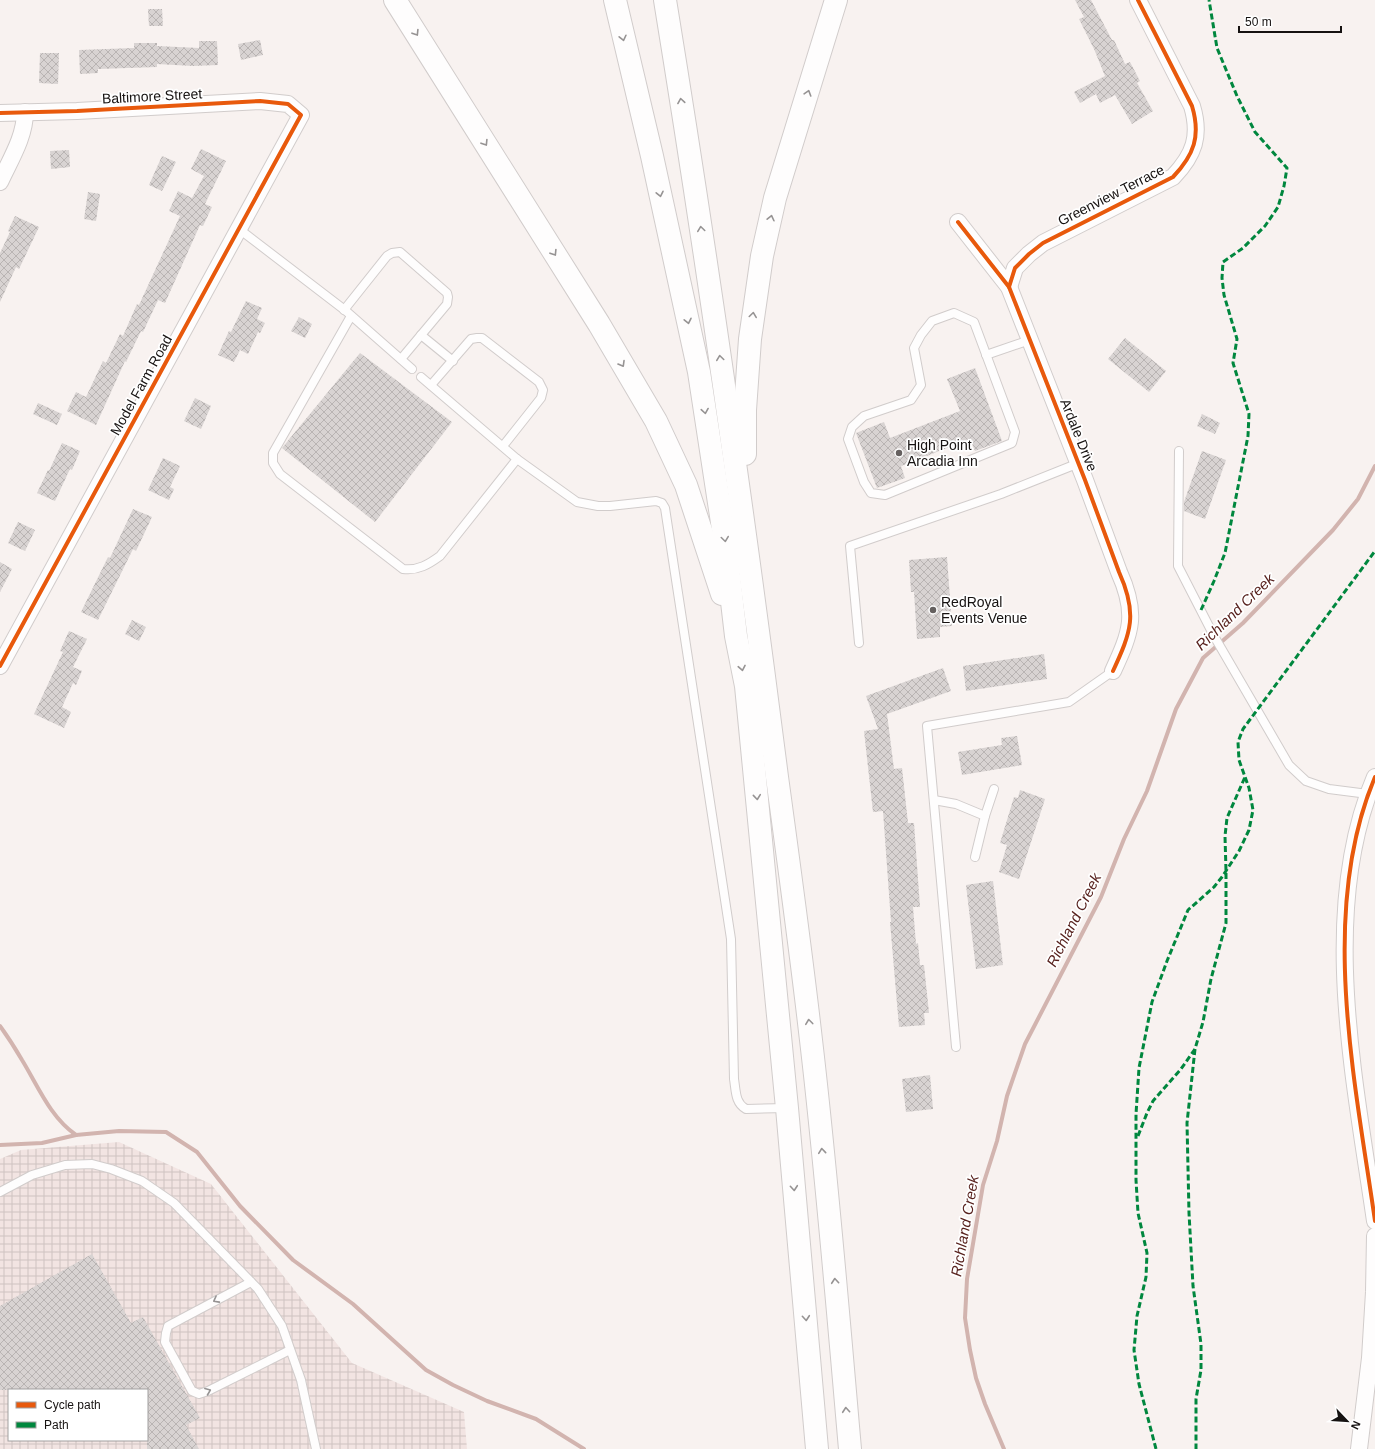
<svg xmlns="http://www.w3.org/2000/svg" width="1375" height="1449" font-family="Arial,sans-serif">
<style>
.industrial{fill:url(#industrial-grid);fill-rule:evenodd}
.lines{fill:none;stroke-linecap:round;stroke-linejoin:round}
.stream{stroke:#d2b4af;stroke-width:4}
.building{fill:url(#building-cross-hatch)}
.lane-casing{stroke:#d1cccb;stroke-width:10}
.street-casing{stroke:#d1cccb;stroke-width:18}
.highway-casing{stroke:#d1cccb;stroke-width:24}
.lane{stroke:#fefdfd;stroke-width:8}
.street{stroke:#fefdfd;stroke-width:16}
.highway{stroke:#fefdfd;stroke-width:22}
.quiet{stroke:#00873e;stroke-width:3;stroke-dasharray:6 3;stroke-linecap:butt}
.cycleway-casing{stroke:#fff;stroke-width:6}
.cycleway{stroke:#e8590c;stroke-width:4}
.oneway{stroke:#969393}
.poi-dot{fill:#65605f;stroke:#fff;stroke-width:1.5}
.labels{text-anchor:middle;stroke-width:3.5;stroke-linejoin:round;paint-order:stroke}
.street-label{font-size:14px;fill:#161211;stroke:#fff}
.poi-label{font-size:14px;fill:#161211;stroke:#fff;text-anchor:start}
.water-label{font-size:15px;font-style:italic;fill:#58221e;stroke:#fff}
</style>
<defs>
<pattern id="industrial-grid" width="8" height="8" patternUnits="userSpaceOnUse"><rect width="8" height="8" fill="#f2e4e2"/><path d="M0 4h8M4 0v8" fill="none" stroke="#cfc3c1"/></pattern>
<pattern id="building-cross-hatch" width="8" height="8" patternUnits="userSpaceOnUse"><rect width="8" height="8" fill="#d8d3d2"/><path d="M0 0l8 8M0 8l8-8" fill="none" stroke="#b9b4b3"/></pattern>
</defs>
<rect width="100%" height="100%" fill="#f8f2f0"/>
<path class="industrial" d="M119,1142l92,42 141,179 112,49 3,37h-467v-290l21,-9zM9,1390h138v50h-138z"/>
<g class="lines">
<g class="stream">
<path d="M0,1026c8,11 15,22 22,34 16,26 28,57 54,75"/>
<polyline points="0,1145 42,1143 76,1135 119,1131 166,1132 197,1152 240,1206 293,1260 353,1304 426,1370 453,1385 487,1401 536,1419 584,1449"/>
<polyline points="1004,1449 985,1404 976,1378 970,1350 965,1318 967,1279 983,1185 997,1141 1007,1096 1025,1044 1101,897 1124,839 1147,791 1176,709 1203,658 1243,623 1333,530 1358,499 1375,466"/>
</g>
</g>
<g class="building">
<polygon points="1075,0 1091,0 1112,40 1114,40 1125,64 1130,62 1140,81 1137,83 1153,111 1132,124 1115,95 1100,103 1096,94 1080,103 1074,92 1105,76 1094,49 1079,19 1084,17"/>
<polygon points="148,9 162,9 163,26 149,26"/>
<polygon points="260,40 263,55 241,60 238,44"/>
<polygon points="199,41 217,41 218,65 193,66 157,64 157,67 98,69 98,73 80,74 79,50 134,48 134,43 157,43 157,46 199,48"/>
<polygon points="40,53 59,53 58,84 39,83"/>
<polygon points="201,149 226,161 205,204 212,207 203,226 200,225 165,303 158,300 143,332 141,331 126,362 125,361 96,425 67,411 76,392 86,397 103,361 106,363 120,334 123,336 137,304 139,305 180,216 169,211 178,191 192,198 204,176 191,169"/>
<polygon points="69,150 70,167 51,169 50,151"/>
<polygon points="162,156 176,162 162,191 149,185"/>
<polygon points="88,192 100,194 96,221 84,219"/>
<polygon points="15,216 39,227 19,269 16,267 0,302 0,253 10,232 8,231"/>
<polygon points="246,301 262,308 257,319 265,323 260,333 258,332 248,354 240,350 234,362 218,355 229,331 231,332"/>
<polygon points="299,317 312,324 305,338 291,331"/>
<polygon points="1125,338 1166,371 1149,392 1108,359"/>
<polygon points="360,353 452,422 375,522 282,448"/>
<polygon points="975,368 1002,441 975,451 970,439 901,466 905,478 877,488 856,433 884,422 890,438 960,411 947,379"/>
<polygon points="195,398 211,406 201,429 184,421"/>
<polygon points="38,403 62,414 57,425 33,414"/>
<polygon points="1202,414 1220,423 1215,434 1197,426"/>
<polygon points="62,443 80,451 72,470 70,469 55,501 37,493 48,470 49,471"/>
<polygon points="1202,451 1226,460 1205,519 1184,511 1184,502"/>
<polygon points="163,458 180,466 170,487 174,489 169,500 148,490"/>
<polygon points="133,509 152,517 136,551 133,549 98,620 81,612 108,557 110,558"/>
<polygon points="18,522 35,530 25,551 8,543"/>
<polygon points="947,557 952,626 940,627 940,637 917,639 914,592 911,592 909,560"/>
<polygon points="0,562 12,569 0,592"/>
<polygon points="132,620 146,627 139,641 125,634"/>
<polygon points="69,631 87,639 73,667 82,671 76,685 73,683 62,707 71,712 64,728 34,714 63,652 60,651"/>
<polygon points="1044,654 1047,679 966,691 963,666"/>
<polygon points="943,668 951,691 887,714 894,769 902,768 908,823 914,823 920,907 913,907 916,944 918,943 920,965 924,965 929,1013 924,1013 925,1025 899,1027 890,922 891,922 883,811 873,812 864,731 878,729 866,696"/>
<polygon points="1017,736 1022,765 962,775 958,752 1002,745 1001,738"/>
<polygon points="1020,790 1045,799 1019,879 999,872 1007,845 1000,843 1014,797 1018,798"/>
<polygon points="993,881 1003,965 976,969 966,885"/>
<polygon points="930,1075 933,1109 906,1112 902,1079"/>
<polygon points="92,1254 131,1323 143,1317 200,1418 186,1425 199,1449 147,1449 147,1390 0,1390 0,1306"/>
</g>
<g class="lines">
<defs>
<g id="lane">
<polyline points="239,229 346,311 412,369"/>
<polyline points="344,310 387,256 392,253 400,252 447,293 448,297 447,304 401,359"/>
<polygon points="954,313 974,322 1015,432 1012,443 885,495 871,493 864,482 848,439 852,427 864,416 911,400 921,385 914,348 921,335 932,321"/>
<path d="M351,316l-78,137v10l7,11 123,95c15,2 26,-5 37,-13l77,-97"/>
<polyline points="421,335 453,361"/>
<polyline points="986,355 1030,340"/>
<path d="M421,377l96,82 60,43 21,4h12l46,-5 6,2 3,5 66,431 3,140c2,12 1,24 12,30l41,-1"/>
<polyline points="431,385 471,339 477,338 482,338 539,382 543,390 541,398 503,446"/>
<polyline points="1179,451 1178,566 1214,636 1289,765 1306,781 1329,789 1368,794"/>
<polyline points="859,643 850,546 1001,494 1079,463"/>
<polyline points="934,800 956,804 985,816 975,857"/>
<polyline points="985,816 994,789"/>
<polyline points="956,1047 927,726 1069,702 1113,671"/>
<polyline points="0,1192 32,1175 65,1165 92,1164 111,1169 142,1181 174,1203 258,1289 282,1326 301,1380 316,1449"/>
<polyline points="251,1282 168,1326 166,1333 165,1342 192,1391 199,1394 208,1391 290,1350"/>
</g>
<g id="street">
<polyline points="0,113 77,111 260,101 288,104 301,115 0,666"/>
<path d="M0,182c10,-22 25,-45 25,-70"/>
<path d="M958,222l51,65 76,193 34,92c19,42 12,60 -6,99"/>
<path d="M1009,287l6,-19 14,-14 14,-11 130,-66c21,-22 28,-41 19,-71l-54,-106"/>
<path d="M1375,777c-57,134 -20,304 0,444"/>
<polyline points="1359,1449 1370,1358 1374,1292 1375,1236"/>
</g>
<g id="highway">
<polyline points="395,0 599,324 656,421 686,485 722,594"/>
<polyline points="615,0 652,156 699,372 725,542 736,636 746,686 787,1108 817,1449"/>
<path d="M665,0c42,258 79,518 112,777 12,88 24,175 34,263 16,136 27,273 39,409"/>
<polyline points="745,454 745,410 750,339 762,256 775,198 836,0"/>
</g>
</defs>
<use href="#lane" class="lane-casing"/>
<use href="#street" class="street-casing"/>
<use href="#highway" class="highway-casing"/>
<use href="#lane" class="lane"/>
<use href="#street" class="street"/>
<use href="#highway" class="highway"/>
<g class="quiet">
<polyline points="1201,610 1214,581 1225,553 1248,436 1249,414 1233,363 1237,339 1224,295 1222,278 1223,262 1243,248 1265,226 1278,207 1284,186 1287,168 1255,132 1237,96 1217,48 1209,0"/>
<polyline points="1195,1049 1187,1123 1189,1213 1193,1286 1201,1344 1201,1370 1196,1399 1196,1449"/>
<polyline points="1138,1136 1147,1113 1153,1101 1181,1069 1195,1049 1203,1022 1211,979 1226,923 1226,871 1225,836 1227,818 1245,777"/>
<polyline points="1156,1449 1139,1384 1134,1350 1137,1316 1146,1277 1147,1253 1138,1213 1136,1180 1136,1114 1139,1068 1152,1002 1167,961 1188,910 1214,887 1222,877 1239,851 1249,830 1253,810 1249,788 1239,760 1238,742 1243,729 1375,551"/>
</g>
<defs>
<g id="cycleway">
<polyline points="0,113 77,111 260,101 288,104 301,115 0,666"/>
<path d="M958,222l51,65 76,193 34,92c19,42 12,60 -6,99"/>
<path d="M1009,287l6,-19 14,-14 14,-11 130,-66c21,-22 28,-41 19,-71l-54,-106"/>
<path d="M1375,777c-57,134 -20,304 0,444"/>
</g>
</defs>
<use href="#cycleway" class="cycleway-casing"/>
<use href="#cycleway" class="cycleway"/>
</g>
<defs><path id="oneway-chevron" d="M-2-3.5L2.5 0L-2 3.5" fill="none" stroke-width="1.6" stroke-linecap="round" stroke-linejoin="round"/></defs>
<g class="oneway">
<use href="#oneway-chevron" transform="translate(416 33) rotate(58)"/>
<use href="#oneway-chevron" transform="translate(623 38) rotate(77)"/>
<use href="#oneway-chevron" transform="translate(808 93) rotate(-73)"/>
<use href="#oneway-chevron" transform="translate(681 101) rotate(-99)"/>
<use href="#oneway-chevron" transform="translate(485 143) rotate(58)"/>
<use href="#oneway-chevron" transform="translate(660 194) rotate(78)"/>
<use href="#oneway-chevron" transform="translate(771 218) rotate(-77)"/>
<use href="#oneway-chevron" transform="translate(701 229) rotate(-98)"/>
<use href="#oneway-chevron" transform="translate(554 253) rotate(58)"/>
<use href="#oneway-chevron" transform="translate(753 315) rotate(-82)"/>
<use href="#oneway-chevron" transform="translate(688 321) rotate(78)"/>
<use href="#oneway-chevron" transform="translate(720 358) rotate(-98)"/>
<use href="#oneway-chevron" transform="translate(622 364) rotate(60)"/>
<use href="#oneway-chevron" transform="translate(705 411) rotate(81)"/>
<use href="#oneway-chevron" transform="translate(725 539) rotate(82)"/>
<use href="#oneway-chevron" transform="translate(742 668) rotate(79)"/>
<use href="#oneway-chevron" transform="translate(757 797) rotate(84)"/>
<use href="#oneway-chevron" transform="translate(809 1022) rotate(-97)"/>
<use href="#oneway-chevron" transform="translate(822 1151) rotate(-96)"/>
<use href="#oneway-chevron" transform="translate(794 1188) rotate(85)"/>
<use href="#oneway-chevron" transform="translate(835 1281) rotate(-95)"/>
<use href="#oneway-chevron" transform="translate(216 1300) rotate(152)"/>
<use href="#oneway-chevron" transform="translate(806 1318) rotate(85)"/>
<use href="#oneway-chevron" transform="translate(208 1391) rotate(-22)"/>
<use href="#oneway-chevron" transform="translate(846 1410) rotate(-95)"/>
</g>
<g class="poi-dot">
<circle cx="899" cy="453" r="4"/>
<circle cx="933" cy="610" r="4"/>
</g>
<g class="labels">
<g class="street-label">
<text transform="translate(152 96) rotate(-3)" y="5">Baltimore Street</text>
<text transform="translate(1111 195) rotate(-27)" y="5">Greenview Terrace</text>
<text transform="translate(141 385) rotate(-61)" y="5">Model Farm Road</text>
<text transform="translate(1079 435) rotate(68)" y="5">Ardale Drive</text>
</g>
<g class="poi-label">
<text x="907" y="450">High Point<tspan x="907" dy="16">Arcadia Inn</tspan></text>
<text x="941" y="607">RedRoyal<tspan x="941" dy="16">Events Venue</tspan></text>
</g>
<g class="water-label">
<text transform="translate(1235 612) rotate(-44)" y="5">Richland Creek</text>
<text transform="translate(1074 920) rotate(-63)" y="5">Richland Creek</text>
<text transform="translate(965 1226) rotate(-80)" y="5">Richland Creek</text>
</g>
</g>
<rect x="8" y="1389" width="140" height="52" fill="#ffffff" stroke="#a2a0a0"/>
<rect x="16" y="1402" width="20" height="6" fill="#e8590c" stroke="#a2a0a0"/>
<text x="44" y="1409" font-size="12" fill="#161211">Cycle path</text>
<rect x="16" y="1422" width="20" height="6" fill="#00873e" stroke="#a2a0a0"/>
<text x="44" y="1429" font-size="12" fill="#161211">Path</text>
<g transform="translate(1347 1421) rotate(115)" stroke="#ffffff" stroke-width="3" paint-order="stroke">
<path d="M0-3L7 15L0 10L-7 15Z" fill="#161211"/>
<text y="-6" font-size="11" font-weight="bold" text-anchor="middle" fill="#161211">N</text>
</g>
<path d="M1239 26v6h102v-6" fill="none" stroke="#161211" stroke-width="2"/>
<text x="1245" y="26" font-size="12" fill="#161211" stroke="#ffffff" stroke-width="3" paint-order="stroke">50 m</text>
</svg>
